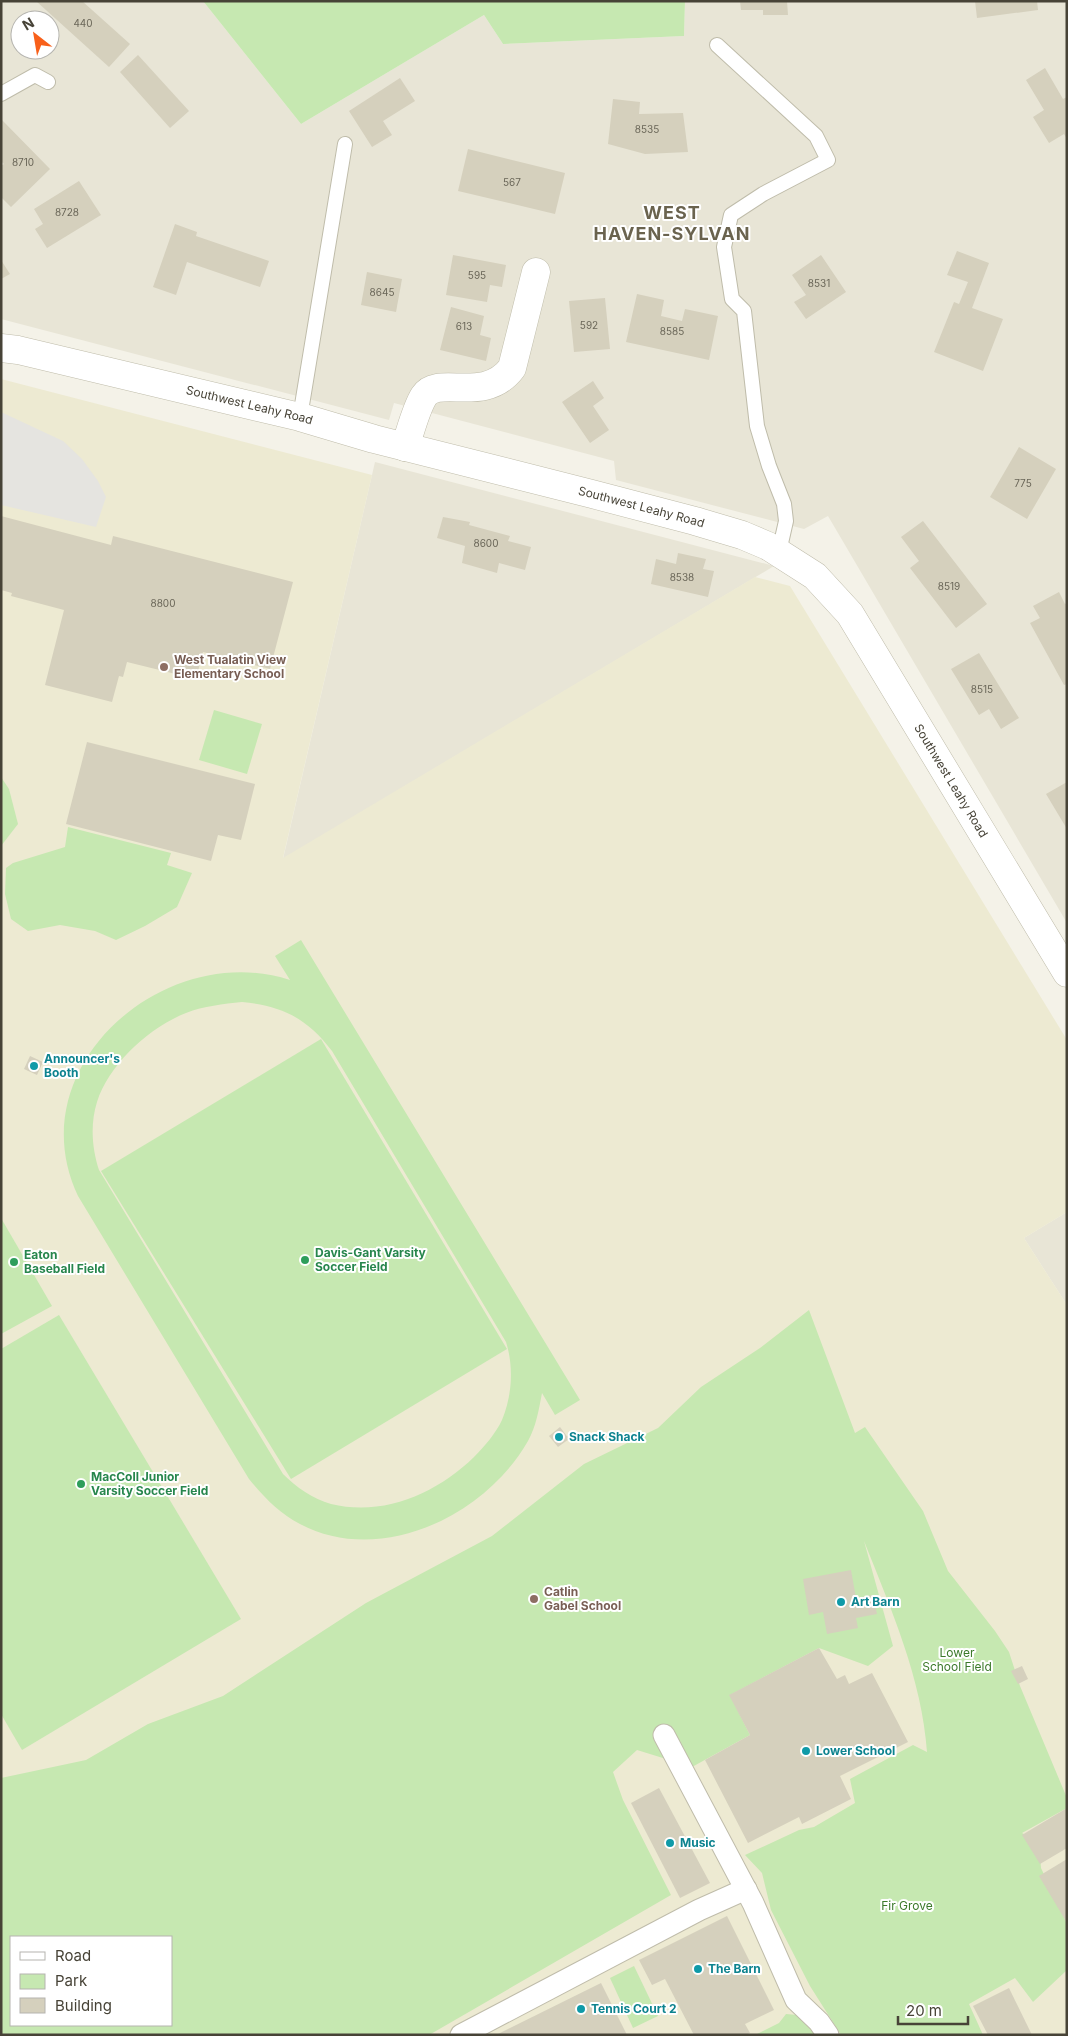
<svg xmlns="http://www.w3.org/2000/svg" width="1068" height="2036" font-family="Inter,sans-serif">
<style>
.residential{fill:#e8e5d6;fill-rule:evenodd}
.education{fill:#edead2}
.green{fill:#c6e8b1;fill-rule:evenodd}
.parking{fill:#e5e4e0}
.building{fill:#d5d0bd}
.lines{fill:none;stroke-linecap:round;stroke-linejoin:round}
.service-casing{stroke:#bfbcaa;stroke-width:16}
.pedestrian-casing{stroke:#bfbcaa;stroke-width:23}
.minor-casing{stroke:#bfbcaa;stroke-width:29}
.tertiary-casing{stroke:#bfbcaa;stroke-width:29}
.service{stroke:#fff;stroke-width:14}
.pedestrian{stroke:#fff;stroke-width:21}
.minor{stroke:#fff;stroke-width:28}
.tertiary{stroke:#fff;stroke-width:28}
.education-dot{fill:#8d6e63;stroke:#fff;stroke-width:2}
.culture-dot{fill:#0f9aa8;stroke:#fff;stroke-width:2}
.leisure-dot{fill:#2e9e5b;stroke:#fff;stroke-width:2}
.labels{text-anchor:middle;stroke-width:4;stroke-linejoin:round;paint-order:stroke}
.number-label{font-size:10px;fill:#6a6658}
.street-label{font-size:12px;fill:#474337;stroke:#fff}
.education-label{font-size:12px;font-weight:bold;fill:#785e54;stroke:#fff;text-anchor:start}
.culture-label{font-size:12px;font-weight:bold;fill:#0d838f;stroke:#fff;text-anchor:start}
.leisure-label{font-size:12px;font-weight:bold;fill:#27864d;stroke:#fff;text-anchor:start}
.park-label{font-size:12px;fill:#3b792a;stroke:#fff}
.district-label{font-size:18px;font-weight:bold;letter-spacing:1px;fill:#6a634e;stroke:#fff}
</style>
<rect width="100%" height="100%" fill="#f4f2e8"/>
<g class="residential">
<path d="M1,1h202l98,123 183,-109 19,29 181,-8 1,-35h382v922l-239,-407 -24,13 -188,-49 -2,-19 -220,-58 -5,17 -388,-101zM20,20h30v30h-30z"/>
<polygon points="375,462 774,566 283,859"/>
<polygon points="1067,1212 1067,1305 1024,1238"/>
</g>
<polygon class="education" points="1,379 372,475 283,858 755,577 790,586 1067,1040 1067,1212 1024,1238 1067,1305 1067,2035 90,2035 171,2025 171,1937 1,1893"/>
<g class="green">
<polygon points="203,1 685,1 684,36 503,44 484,15 301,124"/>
<polygon points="214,710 262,724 247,774 199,760"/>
<polygon points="1,777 9,789 18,824 1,846"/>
<polygon points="68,827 171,853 167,865 192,873 177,907 145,926 116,940 95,931 60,925 28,931 11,919 5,894 6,868 13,863 65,847"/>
<path d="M301,940l279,460 -25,15 -13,-22c-3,16 -6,34 -14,48 -42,74 -147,126 -228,83 -21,-11 -36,-27 -51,-45l-171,-283c-61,-129 87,-257 212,-216l-15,-24zM242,1002c40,4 65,16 90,49l174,291c8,25 6,54 -4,78 -6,13 -18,27 -28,37 -37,36 -90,60 -143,47 -18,-5 -35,-17 -48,-30l-184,-304c-7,-21 -9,-46 -2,-68 12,-38 53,-75 89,-89 18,-7 37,-9 56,-11z"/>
<polygon points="321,1039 507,1349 291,1479 101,1171"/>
<polygon points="1,1218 52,1306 1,1334"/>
<path d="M809,1310l46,123 10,-6 58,84 25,60 47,60 14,21 11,34 47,112v10l-45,25 17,9 2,26 26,56v46l-34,32 -18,-24 -46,26 14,31h-142l-31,-49 -39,-76 -9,-37 -17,-18 54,-25 15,-3 41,-24 -5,-24 63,-34 14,7c-5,-73 -36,-143 -63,-211l29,105 -25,20 -49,-18 -89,47 20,40 -58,32 -55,-17 -24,22 10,28 48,95 -242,140h-428v-257l85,-18 62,-36 75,-28 143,-93 126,-67 92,-72 74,-36 43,-41 59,-39zM11,1937h160v88h-160z"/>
<polygon points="59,1315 241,1619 22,1750 1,1714 1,1349"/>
<polygon points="634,1966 658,2016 633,2028 610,1978"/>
<polygon points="786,2014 797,2015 817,2035 755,2035 779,2023"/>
</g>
<polygon class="parking" points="1,412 63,441 82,459 98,481 106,497 96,527 1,505"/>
<g class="building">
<polygon points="36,1 82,1 130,44 109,67"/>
<polygon points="740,1 787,1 788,15 763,15 763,10 741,10"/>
<polygon points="975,1 1037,1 1038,10 977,18"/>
<polygon points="138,55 189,111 170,128 120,72"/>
<polygon points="1045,68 1063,99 1067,97 1067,139 1064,134 1049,143 1033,117 1044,110 1026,80"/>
<polygon points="400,78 415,101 383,121 392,135 372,147 349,111"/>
<polygon points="613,99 640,102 639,114 683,113 688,152 645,154 608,144"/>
<polygon points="1,119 50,169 11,207 1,197 1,166 4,164 1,161"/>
<polygon points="468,149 565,173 555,214 458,191"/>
<polygon points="79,181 101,215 47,248 35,229 43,224 34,209"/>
<polygon points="175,224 197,232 196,236 269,261 260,287 187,262 176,295 153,287"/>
<polygon points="957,251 989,263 972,308 1003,319 983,371 934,352 954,302 959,304 968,282 947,275"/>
<polygon points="453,255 506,265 502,287 490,285 487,302 446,295"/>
<polygon points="821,255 846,292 806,319 794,302 806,295 792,275"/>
<polygon points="1,260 10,274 1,279"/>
<polygon points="367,272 402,279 396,312 361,305"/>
<polygon points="637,294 664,300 661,316 682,321 685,309 718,316 709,360 626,342"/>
<polygon points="605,298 610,349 574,352 569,301"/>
<polygon points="451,307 484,316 480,335 491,338 486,361 440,350"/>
<polygon points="593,381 604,398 593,406 609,430 590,443 562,402"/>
<polygon points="1019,447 1056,469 1027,519 990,497"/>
<polygon points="1,516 111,545 113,536 293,582 270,669 203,652 196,679 127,662 123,677 119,676 112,702 45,685 64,610 11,596 12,593 1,590"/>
<polygon points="443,517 470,522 469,525 510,536 508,541 531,547 525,570 499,563 497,573 462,563 465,546 437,538"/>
<polygon points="923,521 987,604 956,628 910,568 919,561 901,537"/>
<polygon points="678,553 706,559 703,569 714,571 708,597 651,584 656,559 676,564"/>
<polygon points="1059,592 1065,604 1067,603 1067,684 1064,685 1030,623 1040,618 1033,606"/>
<polygon points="979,653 1019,718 1001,729 989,709 979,715 951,669"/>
<polygon points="87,742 255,784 241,840 218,835 211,861 66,824"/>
<polygon points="1067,782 1067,829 1046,794"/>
<polygon points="30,1056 43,1062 37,1075 24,1069"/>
<polygon points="560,1427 569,1439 558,1447 549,1436"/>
<polygon points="851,1570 856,1598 873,1595 877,1614 856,1618 858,1628 827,1634 823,1612 809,1615 803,1579"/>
<polygon points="819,1648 837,1679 845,1675 849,1684 872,1673 908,1742 840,1776 851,1799 802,1824 799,1817 748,1843 705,1760 750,1735 729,1695"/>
<polygon points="1022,1666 1028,1679 1018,1684 1011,1671"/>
<polygon points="659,1788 710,1883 680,1898 631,1803"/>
<polygon points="1067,1808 1067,1848 1040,1864 1022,1835"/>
<polygon points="1067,1859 1067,1923 1039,1876"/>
<polygon points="727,1916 774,2010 745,2024 750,2033 746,2035 694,2035 665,1979 652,1985 639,1960"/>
<polygon points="601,1983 627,2035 496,2035"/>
<polygon points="1009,1988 1032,2035 988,2035 973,2006"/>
</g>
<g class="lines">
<defs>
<g id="service">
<polyline points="717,45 816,136 828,160 763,194 731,215 724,247 732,299 744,311 757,426 769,466 784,504 786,521 779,552"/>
<polyline points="1,94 35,75 48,82"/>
<polyline points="300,417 345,144"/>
</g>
<g id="pedestrian">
<polyline points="664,1735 753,1903 796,2000 819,2022 828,2035"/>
<polyline points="461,2035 699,1910 746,1889"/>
</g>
<path id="minor" d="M405,447c5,-14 11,-39 19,-51 14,-22 60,9 88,-28l24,-96"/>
<g id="tertiary">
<path id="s1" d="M1,348l17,2 282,67 74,22 218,55 103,27 47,14 26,11 47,30 35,38 217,359"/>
</g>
</defs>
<use href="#service" class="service-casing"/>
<use href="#pedestrian" class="pedestrian-casing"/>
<use href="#minor" class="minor-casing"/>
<use href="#tertiary" class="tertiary-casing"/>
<use href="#service" class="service"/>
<use href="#pedestrian" class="pedestrian"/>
<use href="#minor" class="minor"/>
<use href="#tertiary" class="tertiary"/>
</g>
<g class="education-dot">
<circle cx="164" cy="667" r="5"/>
<circle cx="534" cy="1599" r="5"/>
</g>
<g class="culture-dot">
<circle cx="34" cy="1066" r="5"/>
<circle cx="559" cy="1437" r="5"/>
<circle cx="841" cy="1602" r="5"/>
<circle cx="806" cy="1751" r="5"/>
<circle cx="670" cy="1843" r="5"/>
<circle cx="698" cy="1969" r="5"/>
<circle cx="581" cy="2009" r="5"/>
</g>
<g class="leisure-dot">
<circle cx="305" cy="1260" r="5"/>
<circle cx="14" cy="1262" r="5"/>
<circle cx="81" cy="1484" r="5"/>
</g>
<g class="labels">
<g class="number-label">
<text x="83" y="27">440</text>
<text x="647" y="133">8535</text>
<text x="23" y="166">8710</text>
<text x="512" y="186">567</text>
<text x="67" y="216">8728</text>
<text x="477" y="279">595</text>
<text x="819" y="287">8531</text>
<text x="382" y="296">8645</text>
<text x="589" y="329">592</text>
<text x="464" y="330">613</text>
<text x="672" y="335">8585</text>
<text x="1023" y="487">775</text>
<text x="486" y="547">8600</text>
<text x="682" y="581">8538</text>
<text x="949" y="590">8519</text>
<text x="163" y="607">8800</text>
<text x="982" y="693">8515</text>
</g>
<g class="street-label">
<text dy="4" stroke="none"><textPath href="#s1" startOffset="255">Southwest Leahy Road</textPath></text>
<text dy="4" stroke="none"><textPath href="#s1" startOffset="660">Southwest Leahy Road</textPath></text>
<text dy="4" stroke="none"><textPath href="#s1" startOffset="1095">Southwest Leahy Road</textPath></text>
</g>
<g class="education-label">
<text x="174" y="664">West Tualatin View<tspan x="174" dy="14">Elementary School</tspan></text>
<text x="544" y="1596">Catlin<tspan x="544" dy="14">Gabel School</tspan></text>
</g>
<g class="culture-label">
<text x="44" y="1063">Announcer's<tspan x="44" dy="14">Booth</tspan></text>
<text x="569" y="1441">Snack Shack</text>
<text x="851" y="1606">Art Barn</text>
<text x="816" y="1755">Lower School</text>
<text x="680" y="1847">Music</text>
<text x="708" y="1973">The Barn</text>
<text x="591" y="2013">Tennis Court 2</text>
</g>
<g class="leisure-label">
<text x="315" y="1257">Davis-Gant Varsity<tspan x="315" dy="14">Soccer Field</tspan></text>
<text x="24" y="1259">Eaton<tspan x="24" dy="14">Baseball Field</tspan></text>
<text x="91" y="1481">MacColl Junior<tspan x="91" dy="14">Varsity Soccer Field</tspan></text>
</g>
<g class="park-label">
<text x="957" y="1657">Lower<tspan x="957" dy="14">School Field</tspan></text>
<text x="907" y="1910">Fir Grove</text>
</g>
<g class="district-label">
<text x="672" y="219">WEST<tspan x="672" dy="21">HAVEN-SYLVAN</tspan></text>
</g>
</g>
<rect width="1068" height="2036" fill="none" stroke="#474337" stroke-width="5"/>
<rect x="10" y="1936" width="162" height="90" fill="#ffffff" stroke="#b5b4af"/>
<rect x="20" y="1952" width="25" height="8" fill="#ffffff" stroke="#b5b4af"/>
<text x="55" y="1961" font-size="15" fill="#474337">Road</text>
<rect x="20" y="1974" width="25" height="15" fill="#c6e8b1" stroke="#b5b4af"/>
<text x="55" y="1986" font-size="15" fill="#474337">Park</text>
<rect x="20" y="1998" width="25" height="15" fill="#d5d0bd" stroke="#b5b4af"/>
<text x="55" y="2011" font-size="15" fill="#474337">Building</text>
<g transform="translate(35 35) rotate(329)"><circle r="24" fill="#ffffff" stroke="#b5b4af"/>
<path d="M0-4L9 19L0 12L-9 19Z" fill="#f8601a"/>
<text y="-8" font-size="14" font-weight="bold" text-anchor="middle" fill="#474337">N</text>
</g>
<path d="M898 2016v8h70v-8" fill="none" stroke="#474337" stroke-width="2.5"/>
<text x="906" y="2016" font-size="15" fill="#474337" stroke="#ffffff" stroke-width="4" paint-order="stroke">20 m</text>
</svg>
